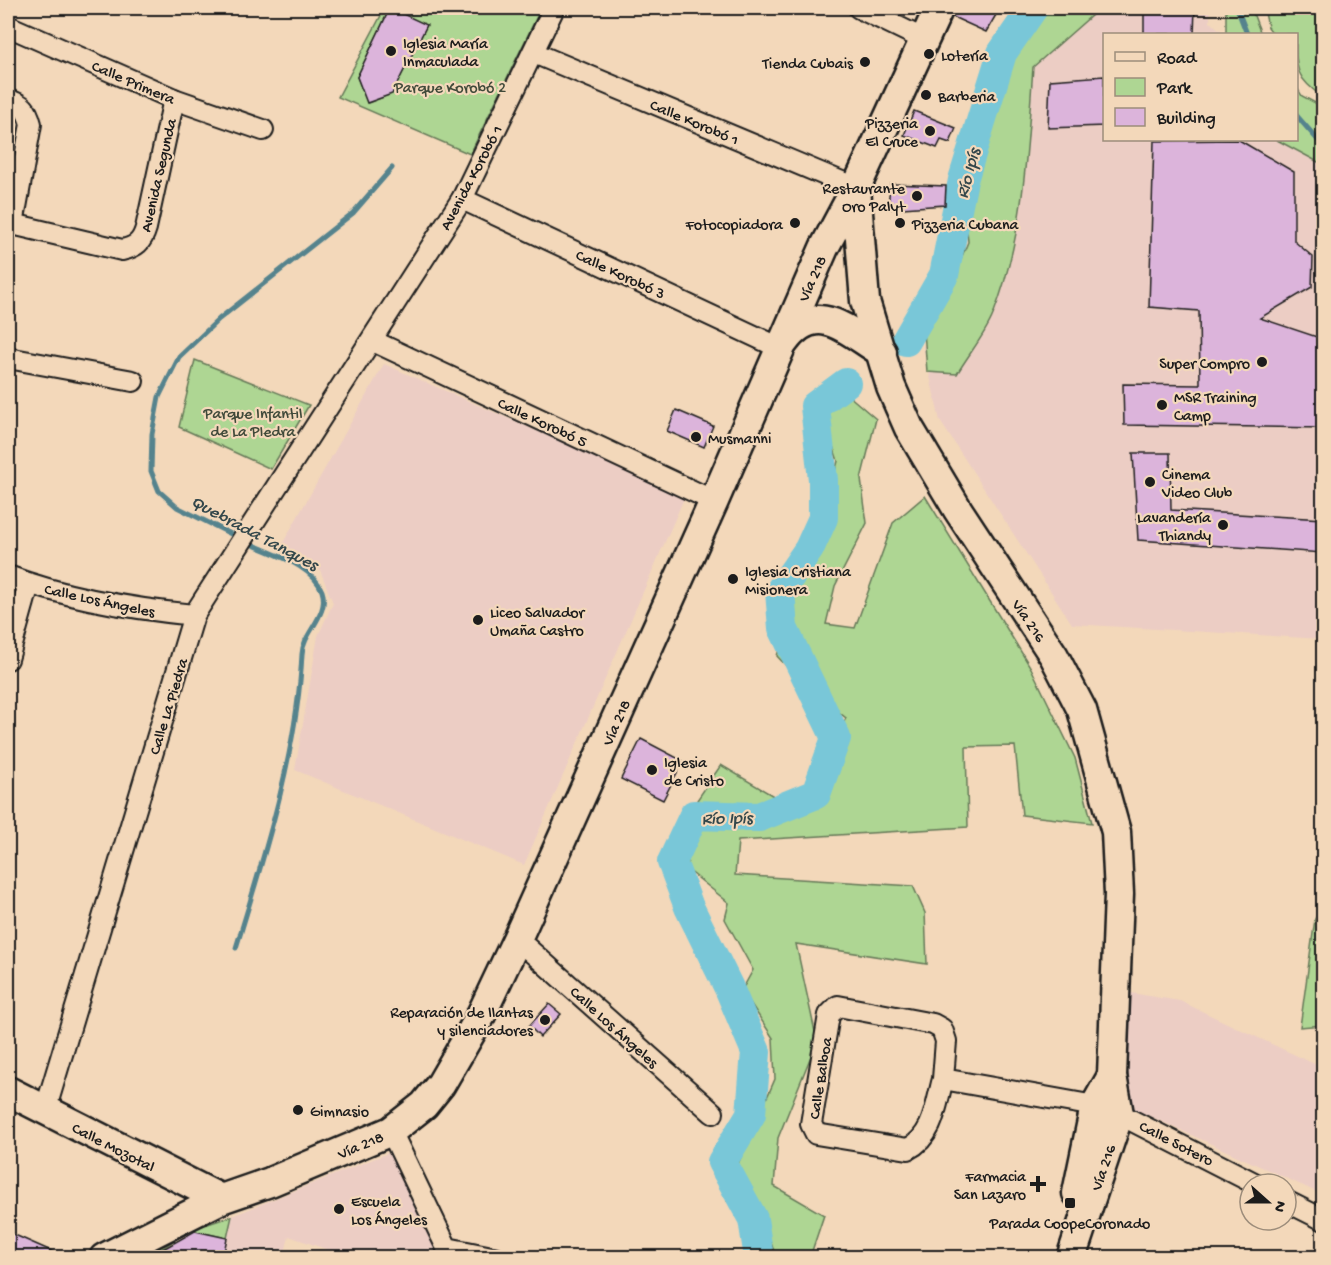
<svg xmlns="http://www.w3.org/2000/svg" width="1331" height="1265" font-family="'Gochi Hand',sans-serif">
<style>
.built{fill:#eccdc4}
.green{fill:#aed693;stroke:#657958;stroke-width:1.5}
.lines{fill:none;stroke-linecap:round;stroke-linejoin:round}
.stream{stroke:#54838d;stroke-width:5}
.river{stroke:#79c7d8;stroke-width:30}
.building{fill:#dcb4db;stroke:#1c1c1c;stroke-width:1.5}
.street-casing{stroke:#1c1c1c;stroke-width:24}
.secondary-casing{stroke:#1c1c1c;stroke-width:33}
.street{stroke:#f3d8ba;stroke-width:20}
.secondary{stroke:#f3d8ba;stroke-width:28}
.poi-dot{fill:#1c1c1c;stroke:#f3d8ba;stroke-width:2}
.labels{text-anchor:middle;stroke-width:4.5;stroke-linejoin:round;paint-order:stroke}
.poi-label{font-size:16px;fill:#1c1c1c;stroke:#f3d8ba;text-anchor:start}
.street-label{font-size:16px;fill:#1c1c1c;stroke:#f3d8ba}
.park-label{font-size:16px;fill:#404a3a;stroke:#f3d8ba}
.water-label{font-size:18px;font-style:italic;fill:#33474b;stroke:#f3d8ba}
</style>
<rect width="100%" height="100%" fill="#f3d8ba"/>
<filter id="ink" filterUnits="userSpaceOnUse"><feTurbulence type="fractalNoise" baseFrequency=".0167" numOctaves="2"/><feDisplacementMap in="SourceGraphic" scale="12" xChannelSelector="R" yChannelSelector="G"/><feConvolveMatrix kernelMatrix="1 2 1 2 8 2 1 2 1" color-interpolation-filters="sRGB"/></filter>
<g filter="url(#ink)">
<g class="built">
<polygon points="1061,8 1210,8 1210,22 1225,34 1104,34 1104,140 1277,140 1322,164 1323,639 1072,624 940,421 923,346 972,306 1017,80"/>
<polygon points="384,364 685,496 524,865 295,770 318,636 333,603 320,570 280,548"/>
<polygon points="1131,993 1180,1001 1323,1068 1323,1195 1128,1106 1124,1077"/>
<polygon points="388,1153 422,1201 439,1246 439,1257 348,1257 289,1236 284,1257 223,1258 232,1216"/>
</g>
<g class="green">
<polygon points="385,8 390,8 357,77 368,103 392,94 426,26 390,8 541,8 470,154 338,97"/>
<path d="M1033,8h67l-67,59c-6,84 -9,169 -40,248 -8,20 -25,40 -36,59l-30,-2 -3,-42 21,-33 23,-55 -5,-62 39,-127z"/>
<polygon points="1226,8 1251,8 1261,34 1226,34"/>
<path d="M1264,8h59v89c-29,-20 -27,-29 -27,-63h-23l-5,-7z"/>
<polygon points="1297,88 1302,96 1323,107 1323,168 1322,164 1277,140 1296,140"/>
<polygon points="195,360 309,405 271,469 179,427"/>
<polygon points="848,395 876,419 861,479 867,523 835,586 826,624 855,628 893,523 925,496 1031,668 1075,758 1092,823 1022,815 1015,746 966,747 968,827 738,841 735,875 913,886 925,913 927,964 796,944 817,1041 778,1138 774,1186 824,1215 810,1257 776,1257 762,1217 727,1201 738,1164 775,1079 773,1038 742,990 753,970 725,919 729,903 688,870 686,826 697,800 721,765 782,801 817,775 846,718 800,681 777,656 809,549 823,518 838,461 822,413"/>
<polygon points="1323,905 1323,1025 1300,1027 1315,919"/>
<polygon points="232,1216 227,1238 190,1230 149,1257 137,1256 190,1230"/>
</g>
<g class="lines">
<g class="stream">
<polyline points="1237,8 1247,34"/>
<polyline points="1296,115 1324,147"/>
<polyline points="239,538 177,507 159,491 151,471 152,434 159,397 179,357 219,319 353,213 392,168"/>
<path d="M236,948c29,-95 61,-194 66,-294 1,-22 28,-39 20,-63 -10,-27 -51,-37 -75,-49"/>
</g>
<g class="river">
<polyline points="906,341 944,275 963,180 1002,53 1033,8"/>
<polyline points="759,1258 753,1219 722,1162 751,1114 756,1052 729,988 689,907 672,862 694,815 759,817 816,794 836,738 783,628 780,591 809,549 823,518 823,480 815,406 846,383"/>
</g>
</g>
<g class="building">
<polygon points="390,8 427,25 392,94 367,103 357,77"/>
<polygon points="955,8 1000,8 986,32 953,17"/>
<polygon points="1144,8 1195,8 1194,34 1144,34"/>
<polygon points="1104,76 1104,126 1048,128 1050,80"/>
<polygon points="914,111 956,128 950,143 941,140 937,148 904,135"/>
<polygon points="1239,140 1294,172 1294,241 1313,257 1312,287 1260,318 1323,339 1323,428 1124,425 1123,384 1200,385 1199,311 1149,307 1154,141"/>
<polygon points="890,184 946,186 945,205 888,209"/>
<polygon points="676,410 713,426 704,447 667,431"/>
<polygon points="1133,453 1170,453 1171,510 1323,519 1323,553 1138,540"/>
<polygon points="641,739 683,761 663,800 621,779"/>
<polygon points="549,1004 561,1014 540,1037 529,1026"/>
<polygon points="195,1231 227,1238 223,1257 149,1257"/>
<polygon points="8,1232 65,1257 8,1257"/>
</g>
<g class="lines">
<defs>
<g id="street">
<polyline points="859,8 923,39"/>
<polyline points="8,26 174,99 263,130"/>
<polyline points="534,53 856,188"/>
<path d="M8,100c15,4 19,9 23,24l-18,100"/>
<polyline points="462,199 780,348"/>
<path d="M8,223l114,27c14,-3 20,-8 24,-22l28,-129"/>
<polyline points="373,341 714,501"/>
<polyline points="8,358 133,381"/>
<path d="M8,576c56,21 126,33 186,39"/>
<polyline points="8,659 29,584"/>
<polyline points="517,939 713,1113"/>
<path d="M943,1079l3,-38 -4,-12 -9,-5 -95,-18 -9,9 -18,109 5,10 92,15c26,-13 28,-45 35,-70l152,27 24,8 137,70"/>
<polyline points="45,1111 194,615 462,199 554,8"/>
<polyline points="391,1131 447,1248 497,1258"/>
<polyline points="1286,1201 1324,1220"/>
</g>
<g id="secondary">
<polyline points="856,188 865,301 891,387 909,428 958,510 1054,656 1082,710 1116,832 1119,894 1112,1076 1119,1114 1071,1258"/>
<path d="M784,342c33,-45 64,-10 98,10"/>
<polyline points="8,1091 221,1199"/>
<polyline points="1077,1193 1095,1106 1112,1076"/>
<polyline points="104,1258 221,1199 270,1182 391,1131 424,1105 441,1084 480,1017 517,939 714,501 824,248 856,188 939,8"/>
</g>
</defs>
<use href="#street" class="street-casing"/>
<use href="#secondary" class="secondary-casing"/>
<use href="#street" class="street"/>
<use href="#secondary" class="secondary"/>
</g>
</g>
<g class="poi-dot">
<circle cx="391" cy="51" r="6"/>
<circle cx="929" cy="54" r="6"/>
<circle cx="865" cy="62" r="6"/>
<circle cx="926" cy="95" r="6"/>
<circle cx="930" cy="131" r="6"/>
<circle cx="917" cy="196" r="6"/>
<circle cx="795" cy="223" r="6"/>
<circle cx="900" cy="223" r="6"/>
<circle cx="1262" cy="362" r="6"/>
<circle cx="1162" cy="405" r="6"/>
<circle cx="696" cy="437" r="6"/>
<circle cx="1150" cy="482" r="6"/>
<circle cx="1223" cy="525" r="6"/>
<circle cx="733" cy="579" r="6"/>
<circle cx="478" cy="620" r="6"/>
<circle cx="652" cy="770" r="6"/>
<circle cx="545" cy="1020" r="6"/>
<circle cx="298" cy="1110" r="6"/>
<path d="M1035 1175h6v6h6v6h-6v6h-6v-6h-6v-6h6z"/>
<rect x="1064" y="1197" width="12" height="12" rx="3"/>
<circle cx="339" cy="1209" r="6"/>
</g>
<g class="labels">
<g class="poi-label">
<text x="403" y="48">Iglesia María<tspan x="403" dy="18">Inmaculada</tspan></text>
<text x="941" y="60">Lotería</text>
<text x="853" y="68" text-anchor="end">Tienda Cubais</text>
<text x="938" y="101">Barberia</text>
<text x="918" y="128" text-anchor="end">Pizzeria<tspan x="918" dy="18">El Cruce</tspan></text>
<text x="905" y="193" text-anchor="end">Restaurante<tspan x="905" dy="18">Oro Palyt</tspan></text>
<text x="783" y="229" text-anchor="end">Fotocopiadora</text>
<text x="912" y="229">Pizzeria Cubana</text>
<text x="1250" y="368" text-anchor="end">Super Compro</text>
<text x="1174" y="402">MSR Training<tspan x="1174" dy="18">Camp</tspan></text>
<text x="708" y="443">Musmanni</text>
<text x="1162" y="479">Cinema<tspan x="1162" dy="18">Video Club</tspan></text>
<text x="1211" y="522" text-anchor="end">Lavandería<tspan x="1211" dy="18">Thiandy</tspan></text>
<text x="745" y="576">Iglesia Cristiana<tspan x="745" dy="18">Misionera</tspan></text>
<text x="490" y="617">Liceo Salvador<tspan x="490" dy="18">Umaña Castro</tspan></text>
<text x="664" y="767">Iglesia<tspan x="664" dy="18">de Cristo</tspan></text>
<text x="533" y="1017" text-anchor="end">Reparación de llantas<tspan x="533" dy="18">y silenciadores</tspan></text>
<text x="310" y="1116">Gimnasio</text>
<text x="1026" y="1181" text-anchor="end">Farmacia<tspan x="1026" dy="18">San Lazaro</tspan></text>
<text x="351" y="1206">Escuela<tspan x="351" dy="18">Los Ángeles</tspan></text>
<text x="1070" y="1228" text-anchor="middle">Parada CoopeCoronado</text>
</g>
<g class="street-label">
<text transform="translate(134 81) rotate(23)" y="6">Calle Primera</text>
<text transform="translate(695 121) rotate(23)" y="6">Calle Korobó 1</text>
<text transform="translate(157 175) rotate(-77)" y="6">Avenida Segunda</text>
<text transform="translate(470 177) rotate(-62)" y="6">Avenida Korobó 1</text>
<text transform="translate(621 273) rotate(25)" y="6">Calle Korobó 3</text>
<text transform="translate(811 278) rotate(-66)" y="6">Vía 218</text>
<text transform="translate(543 421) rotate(25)" y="6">Calle Korobó 5</text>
<text transform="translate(100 599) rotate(12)" y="6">Calle Los Ángeles</text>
<text transform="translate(1030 620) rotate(56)" y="6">Vía 216</text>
<text transform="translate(167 706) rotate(-73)" y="6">Calle La Piedra</text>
<text transform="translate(615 722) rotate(-66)" y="6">Vía 218</text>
<text transform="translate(615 1026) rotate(42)" y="6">Calle Los Ángeles</text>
<text transform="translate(819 1078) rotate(-81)" y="6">Calle Balboa</text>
<text transform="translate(1177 1142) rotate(27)" y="6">Calle Sotero</text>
<text transform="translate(360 1144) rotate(-23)" y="6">Vía 218</text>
<text transform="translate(114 1146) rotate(27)" y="6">Calle Mozotal</text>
<text transform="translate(1102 1167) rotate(-71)" y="6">Vía 216</text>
</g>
<g class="park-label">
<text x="450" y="92">Parque Korobó 2</text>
<text x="253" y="418">Parque Infantil<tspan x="253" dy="18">de La PIedra</tspan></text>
</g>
<g class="water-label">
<text transform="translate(967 173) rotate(-75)" y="6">Río Ipís</text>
<text transform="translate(255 532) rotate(28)" y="6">Quebrada Tanques</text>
<text transform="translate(727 817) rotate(-1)" y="6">Río Ipís</text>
</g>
</g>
<rect width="1331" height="1265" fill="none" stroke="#f3d8ba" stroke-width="30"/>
<rect x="15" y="15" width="1301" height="1235" fill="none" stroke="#1c1c1c" stroke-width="2" filter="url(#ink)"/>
<rect x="1103" y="33" width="195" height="108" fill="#f3d8ba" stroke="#9d8d7b" stroke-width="1.5"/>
<rect x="1115" y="52" width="30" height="9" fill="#f3d8ba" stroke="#9d8d7b" stroke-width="1.5"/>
<text x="1157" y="63" font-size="18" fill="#1c1c1c">Road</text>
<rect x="1115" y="78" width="30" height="18" fill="#aed693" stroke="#9d8d7b" stroke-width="1.5"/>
<text x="1157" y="93" font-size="18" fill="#1c1c1c">Park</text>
<rect x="1115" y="108" width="30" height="18" fill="#dcb4db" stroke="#9d8d7b" stroke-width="1.5"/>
<text x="1157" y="123" font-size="18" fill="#1c1c1c">Building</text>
<g transform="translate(1268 1202) rotate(111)"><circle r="28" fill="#f3d8ba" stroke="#9d8d7b" stroke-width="1.5"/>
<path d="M0-4.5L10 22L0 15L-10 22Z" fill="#1c1c1c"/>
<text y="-9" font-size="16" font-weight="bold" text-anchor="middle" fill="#1c1c1c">N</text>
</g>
</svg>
